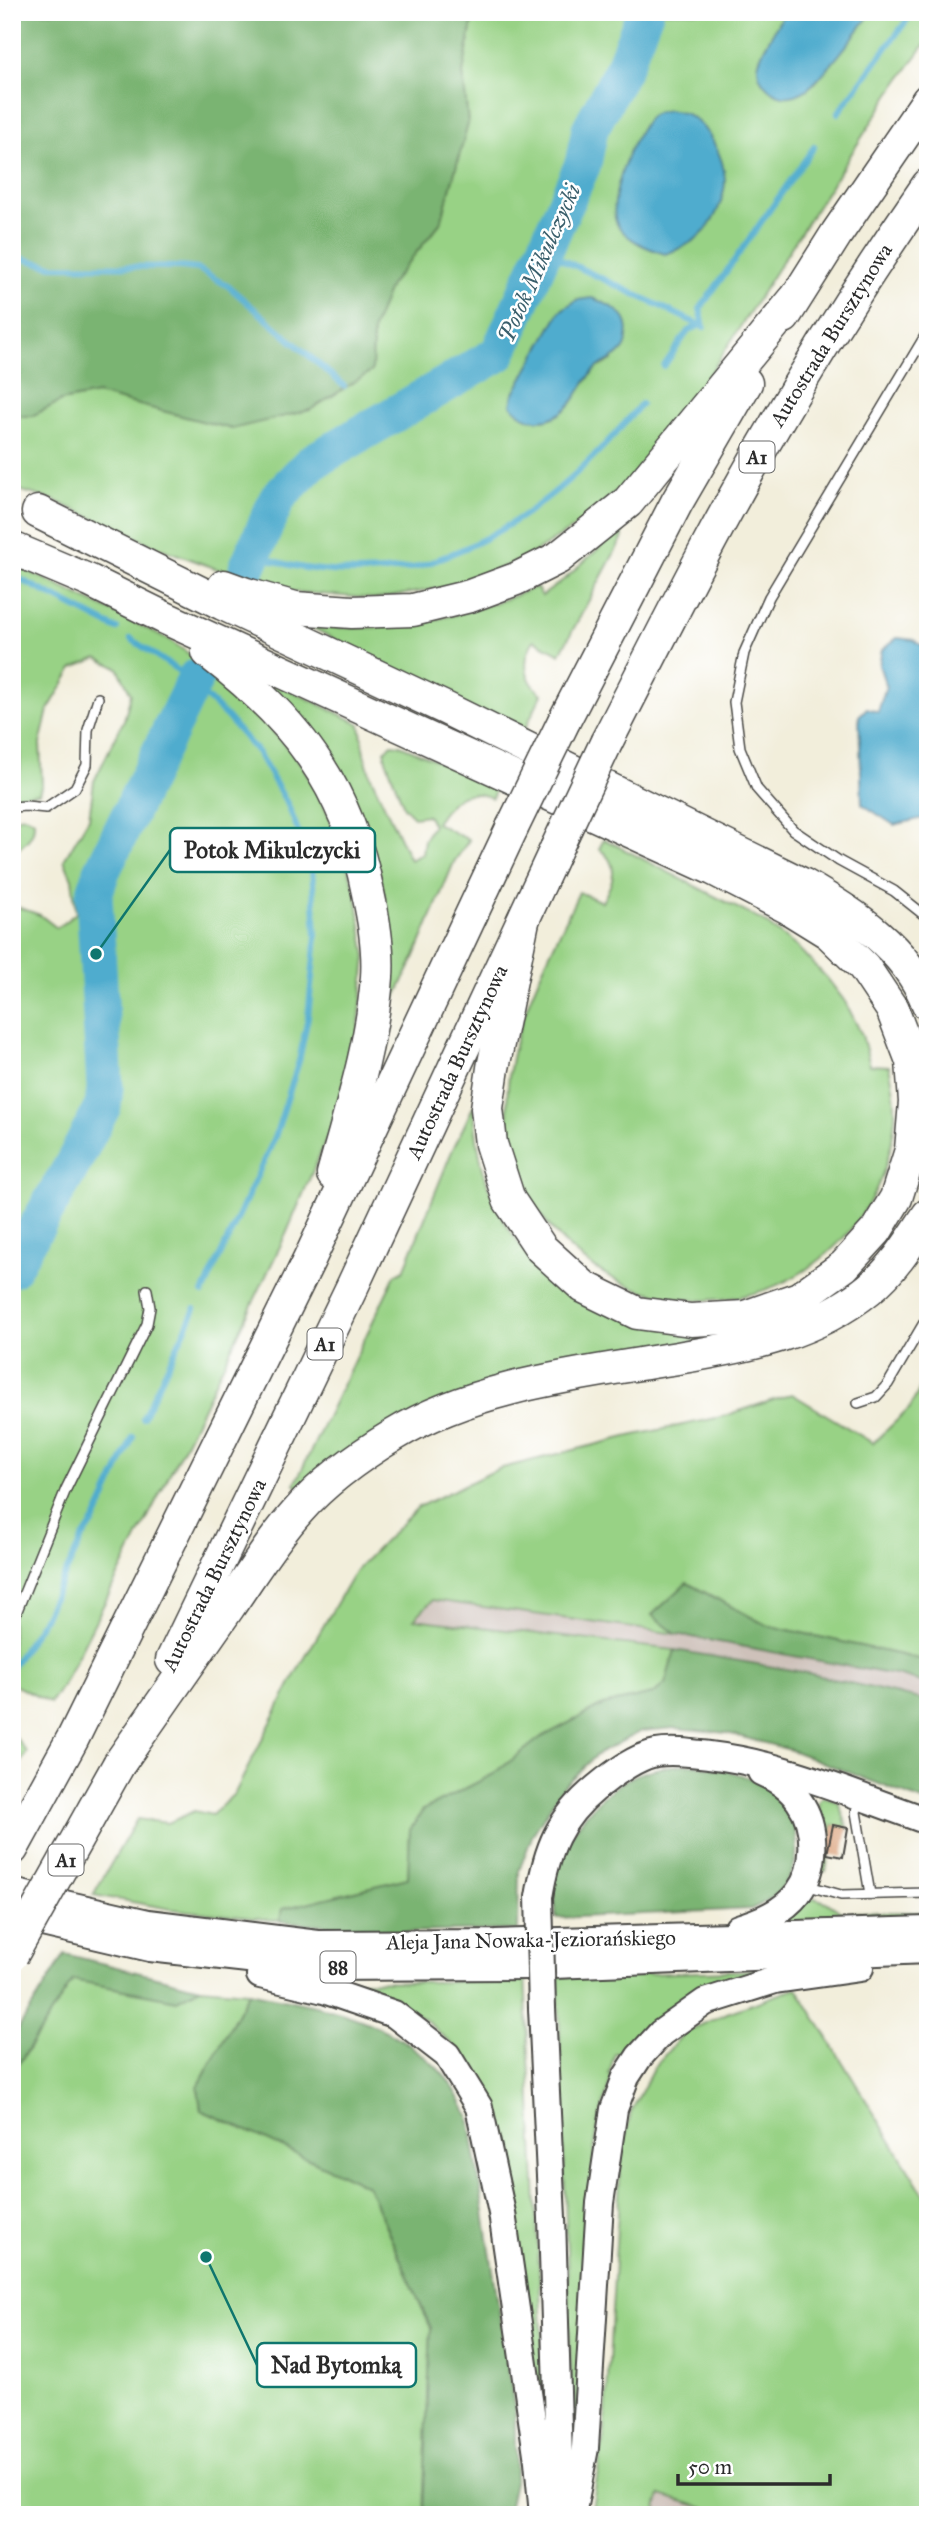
<svg xmlns="http://www.w3.org/2000/svg" width="940" height="2527" font-family="'IM FELL Great Primer',serif">
<style>
.industrial{fill:#cec1ba}
.green{fill:#98d285;stroke:#627e58;stroke-width:2;fill-rule:evenodd}
.forest{fill:#7ab472;stroke:#52704e;stroke-width:2}
.water{fill:#50acce;stroke:#3e6c7c;stroke-width:2}
.lines{fill:none;stroke-linecap:round;stroke-linejoin:round}
.stream{stroke:#50acce;stroke-width:6}
.river{stroke:#50acce;stroke-width:37}
.building{fill:#d89c73}
.lane-casing{stroke:#494845;stroke-width:12}
.primary-casing{stroke:#494845;stroke-width:30}
.highway-casing{stroke:#494845;stroke-width:35}
.lane{stroke:#fff;stroke-width:9}
.primary{stroke:#fff;stroke-width:26}
.highway{stroke:#fff;stroke-width:32}
.primary-bridge-casing{stroke:#494845;stroke-width:30;stroke-linecap:butt}
.highway-bridge-casing{stroke:#494845;stroke-width:35;stroke-linecap:butt}
.primary-bridge{stroke:#fff;stroke-width:26}
.highway-bridge{stroke:#fff;stroke-width:32}
.labels{text-anchor:middle;stroke-width:5;stroke-linejoin:round;paint-order:stroke}
.shield{fill:#fff;stroke:#6b6b6b;stroke-width:2}
.shield-label{font-size:19px;font-weight:bold;fill:#2b2b2b}
.street-label{font-size:21px;fill:#2b2b2b;stroke:#fff}
.water-label{font-size:23px;font-style:italic;fill:#3a5f6c;stroke:#fff}
.leader{fill:none;stroke:#0f766e;stroke-width:2.5}
.callout-dot{fill:#0f766e;stroke:#fff;stroke-width:2.5}
.callout{fill:#fff;stroke:#0f766e;stroke-width:2.5}
.callout-label{font-size:23px;text-anchor:middle;font-weight:bold;fill:#2b2b2b}
</style>
<rect width="100%" height="100%" fill="#fff"/>
<filter id="ink" filterUnits="userSpaceOnUse"><feTurbulence type="fractalNoise" baseFrequency=".0143" numOctaves="2"/><feDisplacementMap in="SourceGraphic" scale="14" xChannelSelector="R" yChannelSelector="G"/><feConvolveMatrix kernelMatrix="1 2 1 2 8 2 1 2 1" color-interpolation-filters="sRGB"/></filter>
<filter id="wash" filterUnits="userSpaceOnUse"><feTurbulence type="fractalNoise" baseFrequency=".00686" numOctaves="4" result="noise"/><feDisplacementMap in="SourceGraphic" scale="28" xChannelSelector="R" yChannelSelector="G"/><feGaussianBlur stdDeviation="1.57" result="paint"/><feColorMatrix in="noise" values="0 0 0 0 0 0 0 0 0 0 0 0 0 0 0 0 0 1.4 0 .05"/><feComposite in="paint" operator="in"/></filter>
<g filter="url(#wash)">
<rect width="100%" height="100%" fill="#f2eedb"/>
<g class="industrial">
<polygon points="433,1600 676,1634 900,1676 928,1684 928,1701 803,1672 675,1650 414,1619"/>
<polygon points="661,2495 728,2515 655,2515"/>
</g>
<g class="green">
<path d="M474,12h310l-26,57 5,14 12,10 40,-10 57,-71h56v28l-39,55 -183,285 -35,50 -47,55 -46,40 -53,33 -67,27 -82,14 -101,-9 -118,-43 -104,-47 -41,-12v-72h20l29,-15 36,-7 135,35 140,-58 1,-42 17,-44 51,-63 27,-98 -5,-51zM577,300l35,60 -17,9 -26,36z"/>
<path d="M622,530l1,7 -63,117 -26,-14c-12,19 -11,39 8,54l-20,41 -217,-111c80,13 158,-6 231,-37l6,9 25,-19 51,-46z"/>
<polygon points="12,563 168,639 233,685 302,765 328,814 355,888 366,957 358,1033 331,1128 287,1232 190,1434 64,1683 50,1703 12,1684 12,907 15,906 40,915 57,928 76,913 72,879 64,860 89,818 94,781 124,720 131,694 118,668 97,658 73,668 48,710 40,744 42,783 39,793 12,796 20,769 18,716 12,685"/>
<path d="M265,678l95,46 4,29 7,24 39,83 12,-6 2,-14 9,-15 -6,-10 -13,2 -10,-10 -19,-50v-6l7,-7 8,1 97,41 -5,12c-30,-12 -40,2 -56,25l33,17 -15,22 -39,94 -28,60 -1,-114 -8,-36 -13,-37 -70,-118z"/>
<path d="M24,816l10,4c1,18 -9,23 -22,34v-36z"/>
<path d="M604,839l159,82 35,27 29,30 19,25 16,32 8,30 19,1c4,17 7,34 6,52 -10,123 -124,208 -244,175 -41,-11 -73,-32 -100,-65 -33,-40 -47,-92 -43,-143 6,-68 43,-132 71,-193l23,10c11,-19 19,-38 -3,-53z"/>
<path d="M474,1105c3,66 20,116 67,164 11,10 24,24 38,30 14,5 32,7 47,10 34,8 69,15 104,23l1,4 -207,35 -224,118 -5,-5 100,-209 9,-5 48,-119z"/>
<polygon points="928,1372 928,1661 766,1625 687,1583 652,1615 676,1634 433,1600 414,1619 675,1650 665,1685 653,1694 603,1705 540,1738 494,1774 423,1810 410,1830 408,1878 282,1909 280,1921 171,1909 93,1895 137,1819 168,1823 194,1811 212,1815 235,1793 296,1673 356,1570 418,1507 498,1469 630,1436 721,1417 792,1394 873,1443 910,1408"/>
<polygon points="12,1733 27,1752 12,1778"/>
<polygon points="823,1797 838,1802 848,1828 833,1825 826,1871 818,1872 822,1827 819,1802"/>
<polygon points="814,1898 826,1902 841,1912 928,1912 928,1919 780,1923 804,1902"/>
<polygon points="761,1970 692,1993 652,2023 625,2053 615,2053 609,2074 612,2075 599,2120 594,2151 577,2423 573,2436 558,1977"/>
<polygon points="525,1975 547,2434 462,2054 427,2021 395,2002 340,1981 451,1982"/>
<polygon points="73,1980 177,2000 200,1988 249,1992 198,2087 201,2110 368,2186 431,2328 423,2515 12,2515 12,2074"/>
<polygon points="797,1988 928,2201 928,2515 728,2515 661,2495 655,2515 591,2515 605,2429 621,2160 631,2112 654,2067 684,2033 727,2013"/>
</g>
<g class="forest">
<polygon points="12,12 474,12 463,73 468,124 441,222 390,285 373,329 372,371 310,410 232,429 97,394 61,401 32,416 12,416"/>
<polygon points="687,1583 766,1625 928,1661 928,1684 900,1676 676,1634 652,1615"/>
<polygon points="675,1650 803,1672 928,1701 928,1803 791,1750 727,1733 675,1728 641,1731 596,1755 563,1787 533,1834 519,1871 518,1930 397,1932 280,1921 282,1909 408,1878 410,1830 423,1810 494,1774 540,1738 603,1705 653,1694 665,1684"/>
<path d="M689,1764c27,4 54,8 78,23 32,21 40,72 15,101 -9,10 -19,16 -31,21l-195,9c0,-12 -3,-26 -1,-38 4,-36 36,-78 66,-97 20,-13 44,-17 68,-19z"/>
<polygon points="65,1954 200,1988 177,2000 73,1980 12,2074 12,2039"/>
<path d="M249,1992c73,15 147,26 198,87 9,10 15,25 22,37l46,296v65l-8,38h-84l8,-187 -63,-142 -167,-76 -3,-23z"/>
</g>
<g class="water">
<path d="M784,12h88c-17,22 -39,54 -59,72 -6,6 -14,11 -23,12 -16,2 -33,-14 -32,-30 3,-18 19,-37 26,-54z"/>
<path d="M668,110c5,1 11,2 16,3 23,10 40,43 41,67 0,16 -9,37 -19,50 -11,12 -26,19 -41,24 -18,-6 -35,-12 -47,-28 -14,-20 16,-97 34,-111 4,-3 11,-4 16,-5z"/>
<path d="M592,298c18,7 40,16 35,39 0,3 -1,8 -2,10 -7,12 -21,14 -30,23 -10,9 -16,24 -25,35 -18,19 -43,21 -59,0l2,-10 47,-84 17,-11z"/>
<polygon points="897,638 914,640 928,650 928,817 894,825 862,804 859,716 867,708 878,712 886,686 879,665 882,650"/>
</g>
<g class="lines">
<g class="stream">
<polyline points="838,113 913,12"/>
<polyline points="544,251 704,327"/>
<polyline points="12,256 52,266 180,267 198,269 228,286 344,386"/>
<polyline points="704,327 700,309 814,147"/>
<polyline points="664,366 688,331 701,325"/>
<path d="M253,554c17,5 34,12 52,14 34,5 72,5 106,0 12,-1 24,-8 35,-12 80,-30 142,-88 195,-152"/>
<polyline points="12,575 117,629"/>
<polyline points="131,639 194,681"/>
<polyline points="192,684 227,717 258,753 288,805 312,867 316,936 308,1017 299,1061 275,1137 203,1293"/>
<polyline points="143,1418 195,1309"/>
<polyline points="12,1667 43,1620 82,1539 95,1520 133,1437"/>
</g>
<g class="river">
<polyline points="247,568 278,497 312,462 498,354 583,164 590,129 624,66 645,12"/>
<polyline points="12,1269 70,1169 103,1106 105,1088 94,895 102,871 196,677"/>
</g>
</g>
<g id="blocks">
<polygon class="building" points="833,1825 848,1828 843,1857 827,1854"/>
</g>
</g>
<g filter="url(#ink)">
<use href="#blocks" fill-opacity="0" stroke="#494845" stroke-width="2"/>
<g class="lines">
<defs>
<g id="lane">
<polyline points="928,331 769,597 744,653 734,702 740,748 757,789 793,830 839,861 894,891 928,918"/>
<polyline points="12,807 26,806 46,808 75,788 87,765 88,730 98,698"/>
<polyline points="858,1403 876,1397 888,1384 928,1316"/>
<polyline points="12,1623 66,1489 147,1324 150,1308 147,1290"/>
<polyline points="860,1799 856,1812 870,1894"/>
<polyline points="805,1885 841,1895 928,1893"/>
</g>
<g id="primary">
<polyline points="12,1892 148,1923 318,1944 495,1943 928,1930"/>
<path d="M539,1897c8,-48 19,-78 58,-110 16,-13 38,-30 59,-34 17,-3 37,0 53,2 76,9 147,41 219,66"/>
<polyline points="12,1916 150,1948 317,1967 528,1966 928,1950"/>
<path d="M738,1928c23,-7 45,-16 60,-35 19,-25 19,-67 1,-92 -9,-14 -24,-23 -38,-29"/>
<polyline points="260,1975 324,1990 394,2014 447,2055 479,2107 502,2213 538,2461 543,2515"/>
<polyline points="542,2008 552,2218 559,2461 556,2513"/>
<polyline points="572,2515 585,2448 600,2203 614,2109 626,2077 639,2057 661,2033 705,2002 775,1980 860,1968"/>
</g>
<g id="highway">
<polyline points="784,317 837,233 928,100"/>
<path d="M38,512l185,92 224,105 355,175c49,28 105,63 126,120"/>
<polyline points="12,548 90,581 163,617 713,869 787,907 829,933 864,967 892,1009 912,1061 915,1102 911,1150 896,1198 876,1231 844,1266 799,1298 745,1317 691,1320 637,1313 584,1287 541,1248 509,1200 491,1144 487,1108 493,1068 523,921"/>
<polyline points="224,586 246,594 295,608 352,612 413,610 470,596 516,579 558,558 628,502 794,300"/>
<path d="M208,652c86,66 139,132 160,241 6,27 11,57 9,84 -5,67 -26,132 -44,197"/>
<polyline points="564,721 677,502 746,383"/>
<path d="M607,741c54,-105 107,-212 167,-314 48,-83 100,-164 154,-242"/>
<polyline points="172,1660 353,1285 556,849"/>
<path d="M119,1764c36,-52 73,-104 109,-156 23,-33 44,-68 71,-98 26,-30 62,-55 95,-75 82,-51 196,-62 289,-78 67,-11 132,-24 186,-68 25,-20 42,-48 59,-74"/>
<polyline points="12,1849 73,1738 309,1260 512,828"/>
</g>
</defs>
<use href="#lane" class="lane-casing"/>
<use href="#primary" class="primary-casing"/>
<use href="#highway" class="highway-casing"/>
<use href="#lane" class="lane"/>
<use href="#primary" class="primary"/>
<use href="#highway" class="highway"/>
<defs>
<polyline id="primary-bridge" points="539,1897 542,2008"/>
<g id="highway-bridge">
<polyline points="512,828 564,721"/>
<polyline points="556,849 607,741"/>
<polyline points="12,1955 119,1764"/>
</g>
</defs>
<use href="#primary-bridge" class="primary-bridge-casing"/>
<use href="#highway-bridge" class="highway-bridge-casing"/>
<use href="#primary-bridge" class="primary-bridge"/>
<use href="#highway-bridge" class="highway-bridge"/>
</g>
</g>
<g class="labels">
<g class="shield">
<rect x="739.5" y="441.5" width="35" height="31" rx="5"/>
<rect x="307.5" y="1328.5" width="35" height="31" rx="5"/>
<rect x="48.5" y="1844.5" width="35" height="31" rx="5"/>
<rect x="320.5" y="1951.5" width="35" height="31" rx="5"/>
</g>
<g class="shield-label">
<text x="757" y="464">A1</text>
<text x="325" y="1351">A1</text>
<text x="66" y="1867">A1</text>
<text x="338" y="1974">88</text>
</g>
<g class="street-label">
<text transform="translate(831 335) rotate(-58)" y="7">Autostrada Bursztynowa</text>
<text transform="translate(457 1062) rotate(-65)" y="7">Autostrada Bursztynowa</text>
<text transform="translate(214 1575) rotate(-64)" y="7">Autostrada Bursztynowa</text>
<text transform="translate(531 1940) rotate(-1)" y="7">Aleja Jana Nowaka-Jeziorańskiego</text>
</g>
<g class="water-label">
<text transform="translate(539 263) rotate(-66)" y="8">Potok Mikulczycki</text>
</g>
</g>
<path class="leader" d="M96 954L170 850M206 2257L257 2365"/>
<g class="callout-dot">
<circle cx="96" cy="954" r="7"/>
<circle cx="206" cy="2257" r="7"/>
</g>
<g class="callout">
<rect x="170" y="828" width="205" height="44" rx="7"/>
<rect x="257" y="2343" width="159" height="44" rx="7"/>
</g>
<g class="callout-label">
<text x="272" y="858">Potok Mikulczycki</text>
<text x="336" y="2373">Nad Bytomką</text>
</g>
<rect width="940" height="2527" fill="none" stroke="#fff" stroke-width="42"/>
<path d="M678 2474v10h152v-10" fill="none" stroke="#2b2b2b" stroke-width="3.5"/>
<text x="688" y="2474" font-size="21" fill="#2b2b2b" stroke="#ffffff" stroke-width="5" paint-order="stroke">50 m</text>
</svg>
